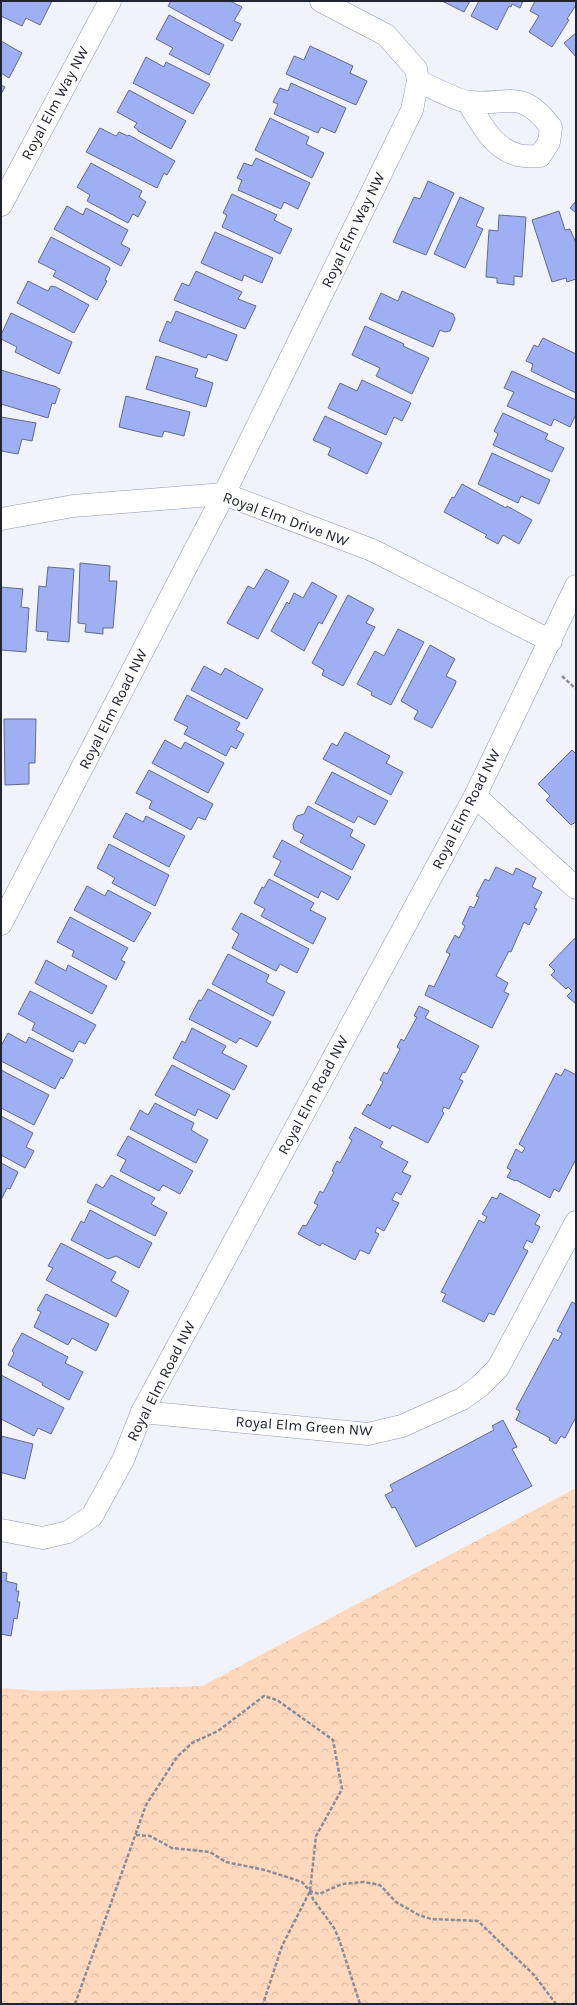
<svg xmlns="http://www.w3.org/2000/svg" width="577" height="2005" font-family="Karla,sans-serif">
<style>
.park{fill:url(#park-crowns)}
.building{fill:#9faff3;stroke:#646b89}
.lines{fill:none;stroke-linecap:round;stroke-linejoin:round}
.minor-casing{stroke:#9098b8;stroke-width:23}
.path{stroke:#8a8d97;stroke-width:2.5;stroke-dasharray:4 2;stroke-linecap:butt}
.minor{stroke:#fff;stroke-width:22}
.labels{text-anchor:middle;stroke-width:3;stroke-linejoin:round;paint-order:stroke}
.street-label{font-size:15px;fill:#212431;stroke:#fff}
</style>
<defs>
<pattern id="park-crowns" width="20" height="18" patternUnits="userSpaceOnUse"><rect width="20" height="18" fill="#ffd9be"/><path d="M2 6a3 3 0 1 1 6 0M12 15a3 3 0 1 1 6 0" fill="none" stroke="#dabaa4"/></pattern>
</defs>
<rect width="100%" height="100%" fill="#f1f3fa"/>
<polygon class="park" points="576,1488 576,2004 1,2004 1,1688 41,1691 202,1686"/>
<g class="building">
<polygon points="1,1 52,1 40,25 26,18 22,26 1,16"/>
<polygon points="171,1 230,1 242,7 234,21 241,24 232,41 168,6"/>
<polygon points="442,1 470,1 464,12"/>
<polygon points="479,1 523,1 520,8 512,4 511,7 509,6 497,30 471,16"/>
<polygon points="535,1 576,1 576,5 567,19 569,20 552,47 529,32 539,16 530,11"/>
<polygon points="169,15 224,45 209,75 169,54 173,48 156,39"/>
<polygon points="576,33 576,57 564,43"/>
<polygon points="1,41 22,53 9,78 1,73"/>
<polygon points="310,46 353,66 350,73 367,81 356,105 286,74 294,56 304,60"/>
<polygon points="146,57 164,67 166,62 210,84 193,114 133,83"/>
<polygon points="291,83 346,108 335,133 321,127 318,133 274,114 278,104 273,102 280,88 288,91"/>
<polygon points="1,85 5,87 1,94"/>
<polygon points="129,90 186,121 171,149 138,131 138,130 134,127 137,123 117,112"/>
<polygon points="270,118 309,137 306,144 324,153 312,178 255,150"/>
<polygon points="100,128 116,136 119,132 128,136 129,135 175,161 167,175 164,173 157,188 86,152"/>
<polygon points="256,158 310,183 298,209 284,202 281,209 238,190 242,180 237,178 244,163 252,166"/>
<polygon points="91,163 142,191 139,197 146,202 138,217 133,214 128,223 87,201 90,195 77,187"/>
<polygon points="428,181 454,193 426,255 393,242 414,197 420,199"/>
<polygon points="232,194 277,215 274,220 292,229 280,254 222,227 227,215 223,213"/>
<polygon points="460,197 484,208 476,226 483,229 465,268 434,254"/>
<polygon points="576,201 576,213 570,208"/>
<polygon points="67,206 83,215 86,208 128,230 121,244 130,249 121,266 54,229"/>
<polygon points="559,211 565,230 570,229 576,243 576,279 567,282 566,278 552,282 532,220"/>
<polygon points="499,215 526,217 522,277 514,276 514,285 497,283 497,278 486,277 489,230 498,231"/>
<polygon points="215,232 273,258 262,283 244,275 242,281 201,263"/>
<polygon points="51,237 109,267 110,269 105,280 107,281 97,300 53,276 56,271 38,262"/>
<polygon points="196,271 242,292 238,299 256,306 245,329 174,300 182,283 189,286"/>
<polygon points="28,281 48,291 51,286 56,287 89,305 74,333 17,303"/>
<polygon points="402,291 453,314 455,319 450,331 445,332 440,330 433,347 369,319 381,293 398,301"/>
<polygon points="176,311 237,335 227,361 208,354 206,358 159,341 167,321 171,323"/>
<polygon points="11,313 72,342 59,374 15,352 17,347 1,339 1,335"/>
<polygon points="365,326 404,344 403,346 429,358 412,394 376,376 380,368 352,355"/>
<polygon points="543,338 576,354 576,393 531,371 533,364 526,361 534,345 538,347"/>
<polygon points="156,356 198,369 195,377 213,383 206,407 146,389"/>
<polygon points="1,370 57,387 57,388 60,389 55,404 52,403 48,418 1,404"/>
<polygon points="512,371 576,400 576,414 570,427 554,419 551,426 507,406 514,392 504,388"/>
<polygon points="362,380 411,403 402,421 394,417 386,435 328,408 340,383 357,391"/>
<polygon points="126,396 190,412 184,436 164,431 162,437 156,436 119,427"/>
<polygon points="503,413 548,434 545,439 564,448 552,472 493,445 498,434 494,431"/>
<polygon points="325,416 382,443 367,474 328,455 331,448 313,440"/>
<polygon points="1,417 36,423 32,441 22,439 18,454 1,451"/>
<polygon points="492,453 550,480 539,504 521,496 518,503 478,484"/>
<polygon points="462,484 506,508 507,506 532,520 519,544 503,535 498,544 485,537 487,535 444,512 452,497 454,498"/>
<polygon points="80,563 110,566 109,581 117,581 113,628 103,628 103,634 85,632 86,624 78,623"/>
<polygon points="48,567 74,569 69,642 47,640 48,632 36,631 39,586 46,587"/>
<polygon points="266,569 289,581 258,639 227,623 248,586 254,589"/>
<polygon points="312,582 337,596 322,624 319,622 304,651 271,631 287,602 289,604 294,593 303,598"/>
<polygon points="1,587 23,589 21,607 29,608 26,652 1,650"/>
<polygon points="348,595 374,609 366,623 375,627 343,686 322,675 324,670 312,663"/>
<polygon points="398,629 424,642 391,705 371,695 372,692 357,684 375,651 384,656"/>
<polygon points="430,645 455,659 446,676 456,681 455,685 432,728 414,719 418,711 401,701"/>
<polygon points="204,666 221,675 225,668 263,689 247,719 191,690"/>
<polygon points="187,695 240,723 236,730 244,734 236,749 231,746 226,756 184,734 188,727 174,720"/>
<polygon points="4,719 36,719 35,763 29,763 29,784 5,785"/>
<polygon points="345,732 390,756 386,763 403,772 391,795 323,759 332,743 337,746"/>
<polygon points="165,740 181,749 185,742 224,763 208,793 152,763"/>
<polygon points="572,750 576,754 576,822 571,825 546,800 550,796 538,784"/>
<polygon points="149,770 213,804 205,820 198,817 191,830 149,808 152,801 136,793"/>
<polygon points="332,772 388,801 375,825 358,816 354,823 315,803"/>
<polygon points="308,806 353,830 350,836 365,845 352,870 300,842 304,835 294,830 293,824 297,816 304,814"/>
<polygon points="126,813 143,822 146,816 185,836 169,867 113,837"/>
<polygon points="282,840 351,877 338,900 321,891 318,898 274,875 281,861 273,857"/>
<polygon points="109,844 169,875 155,906 112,883 115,878 97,868"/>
<polygon points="496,867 513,875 516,868 536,878 532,887 542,892 534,908 537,909 529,925 524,922 511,952 509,951 496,976 508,983 504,992 509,994 492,1028 425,995 429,985 434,987 450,954 446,952 455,935 459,938 465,926 462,924 470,906 474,908 479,897 476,896 485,879 489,881"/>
<polygon points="269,879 314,903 310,910 326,918 313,944 261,916 265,909 254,903 262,887 264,888"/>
<polygon points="87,886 105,896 108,890 151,913 134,942 74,910"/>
<polygon points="241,913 309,949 297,973 280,964 276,971 232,948 239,934 232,929"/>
<polygon points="70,917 128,948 121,960 125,962 116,980 72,956 74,951 57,942"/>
<polygon points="576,937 576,1004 567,996 572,991 568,987 566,989 551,975 555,971 549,965"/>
<polygon points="228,954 269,975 266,982 285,992 273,1016 212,984"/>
<polygon points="46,960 66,971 68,965 107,986 92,1014 35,983"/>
<polygon points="208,989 271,1022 257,1047 240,1038 236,1043 189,1019 199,1000 201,1001"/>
<polygon points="30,991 96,1025 85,1044 79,1041 73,1052 32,1030 35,1023 18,1014"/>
<polygon points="419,1006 429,1011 425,1018 479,1046 465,1073 463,1072 459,1079 463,1081 449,1109 444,1107 442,1111 444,1113 428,1143 392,1125 390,1129 362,1114 368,1104 370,1106 383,1082 380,1080 384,1072 387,1074 400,1049 397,1047 401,1039 404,1041 417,1017 414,1016"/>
<polygon points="192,1028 226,1046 222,1053 247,1066 234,1090 173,1058 182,1041 185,1043"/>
<polygon points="8,1033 26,1043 29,1037 73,1060 63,1079 61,1077 55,1089 1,1061 1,1046"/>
<polygon points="172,1065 230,1095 217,1119 198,1109 195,1116 155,1095"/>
<polygon points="565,1069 576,1075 576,1159 559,1192 554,1189 550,1198 516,1180 515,1181 507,1177 511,1170 507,1168 516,1149 522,1153 525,1148 519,1144 556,1073 561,1076"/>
<polygon points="1,1070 49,1095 34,1125 1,1108"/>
<polygon points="155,1103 194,1123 191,1130 208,1140 196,1163 130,1129 140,1110 148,1115"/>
<polygon points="1,1116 33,1133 26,1147 34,1151 25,1168 1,1155"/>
<polygon points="355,1127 383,1142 380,1147 408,1162 402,1172 411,1176 401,1195 396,1192 392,1200 399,1203 384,1231 377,1227 375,1232 379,1234 369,1254 360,1250 355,1260 322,1243 320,1246 298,1234 303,1225 306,1226 318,1205 314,1203 320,1191 323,1193 334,1172 332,1171 337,1161 340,1163 352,1140 349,1138"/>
<polygon points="128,1136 193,1171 180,1194 163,1185 159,1191 120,1171 126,1160 117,1155"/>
<polygon points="1,1163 18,1172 10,1189 7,1188 1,1200"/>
<polygon points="111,1175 155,1198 151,1204 167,1213 155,1236 87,1202 96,1184 103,1188"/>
<polygon points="500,1193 540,1215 535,1224 540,1227 532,1243 527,1240 523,1248 528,1251 494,1315 489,1313 484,1322 442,1301 446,1294 441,1292 479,1220 484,1223 487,1217 482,1214 492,1197 497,1199"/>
<polygon points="90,1210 152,1243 139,1268 116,1256 108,1259 71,1240 81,1221 84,1223"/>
<polygon points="61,1243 116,1272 111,1281 129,1291 116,1317 46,1280 53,1268 48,1266"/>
<polygon points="46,1294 109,1324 96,1351 72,1338 68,1345 34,1327 41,1312 37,1310"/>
<polygon points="572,1302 576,1304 576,1417 565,1438 561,1436 556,1444 549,1440 550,1438 516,1420 520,1411 516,1409 554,1338 558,1341 562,1333 557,1331"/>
<polygon points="22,1333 68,1357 65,1363 83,1372 69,1400 42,1385 43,1383 8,1365 14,1353 12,1351"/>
<polygon points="1,1375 64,1408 51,1434 38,1428 34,1436 1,1419"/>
<polygon points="503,1420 517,1447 512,1449 532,1486 416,1547 395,1507 392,1508 385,1495 393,1491 390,1485 494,1430 492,1426"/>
<polygon points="1,1436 33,1444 25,1479 3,1473 1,1473 1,1477"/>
<polygon points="1,1572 7,1573 6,1581 17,1584 16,1591 19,1591 17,1602 20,1602 17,1619 14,1618 11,1636 1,1634"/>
</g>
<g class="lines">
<defs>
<g id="minor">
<path d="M418,81c12,5 39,20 51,21 40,4 51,-15 82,25l-2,15 -9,14c-7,0 -16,1 -22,-1 -25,-6 -38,-33 -50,-53"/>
<polyline points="1,205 110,1"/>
<polyline points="1,519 73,506 224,494 372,550 551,641"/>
<polyline points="475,796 576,888"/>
<polyline points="1,924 224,494 412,110 418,81 416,69 386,35 321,1"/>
<polyline points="142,1412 368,1434 402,1426 462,1399 480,1386 498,1368 576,1222"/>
<polyline points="1,1530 43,1538 68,1532 92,1516 123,1460 142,1412 475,796 576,586"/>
</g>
</defs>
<use href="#minor" class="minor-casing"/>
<g class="path">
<polyline points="562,676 576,689"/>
<polyline points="136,1835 150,1836 172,1848 210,1852 226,1862 265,1870 302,1882 310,1891 319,1894 342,1884 364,1882 380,1885 396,1902 419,1915 431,1919 478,1921 534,1975 556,2004"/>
<polyline points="310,1891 313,1899 334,1928 339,1939 360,2004"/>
<polyline points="75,2004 146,1805 177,1757 192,1743 218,1731 264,1696 277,1700 333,1740 342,1789 316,1836 310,1891 282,1946 263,2004"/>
</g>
<use href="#minor" class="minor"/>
</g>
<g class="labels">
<g class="street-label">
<text transform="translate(55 103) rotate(-62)" y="5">Royal Elm Way NW</text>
<text transform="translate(353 230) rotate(-64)" y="5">Royal Elm Way NW</text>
<text transform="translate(286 519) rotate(20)" y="5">Royal Elm Drive NW</text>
<text transform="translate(113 709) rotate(-63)" y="5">Royal Elm Road NW</text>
<text transform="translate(466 809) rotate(-63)" y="5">Royal Elm Road NW</text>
<text transform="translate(313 1095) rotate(-62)" y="5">Royal Elm Road NW</text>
<text transform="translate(161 1381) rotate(-63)" y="5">Royal Elm Road NW</text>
<text transform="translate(304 1426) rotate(4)" y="5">Royal Elm Green NW</text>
</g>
</g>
<rect width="577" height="2005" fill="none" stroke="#212431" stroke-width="4"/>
</svg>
